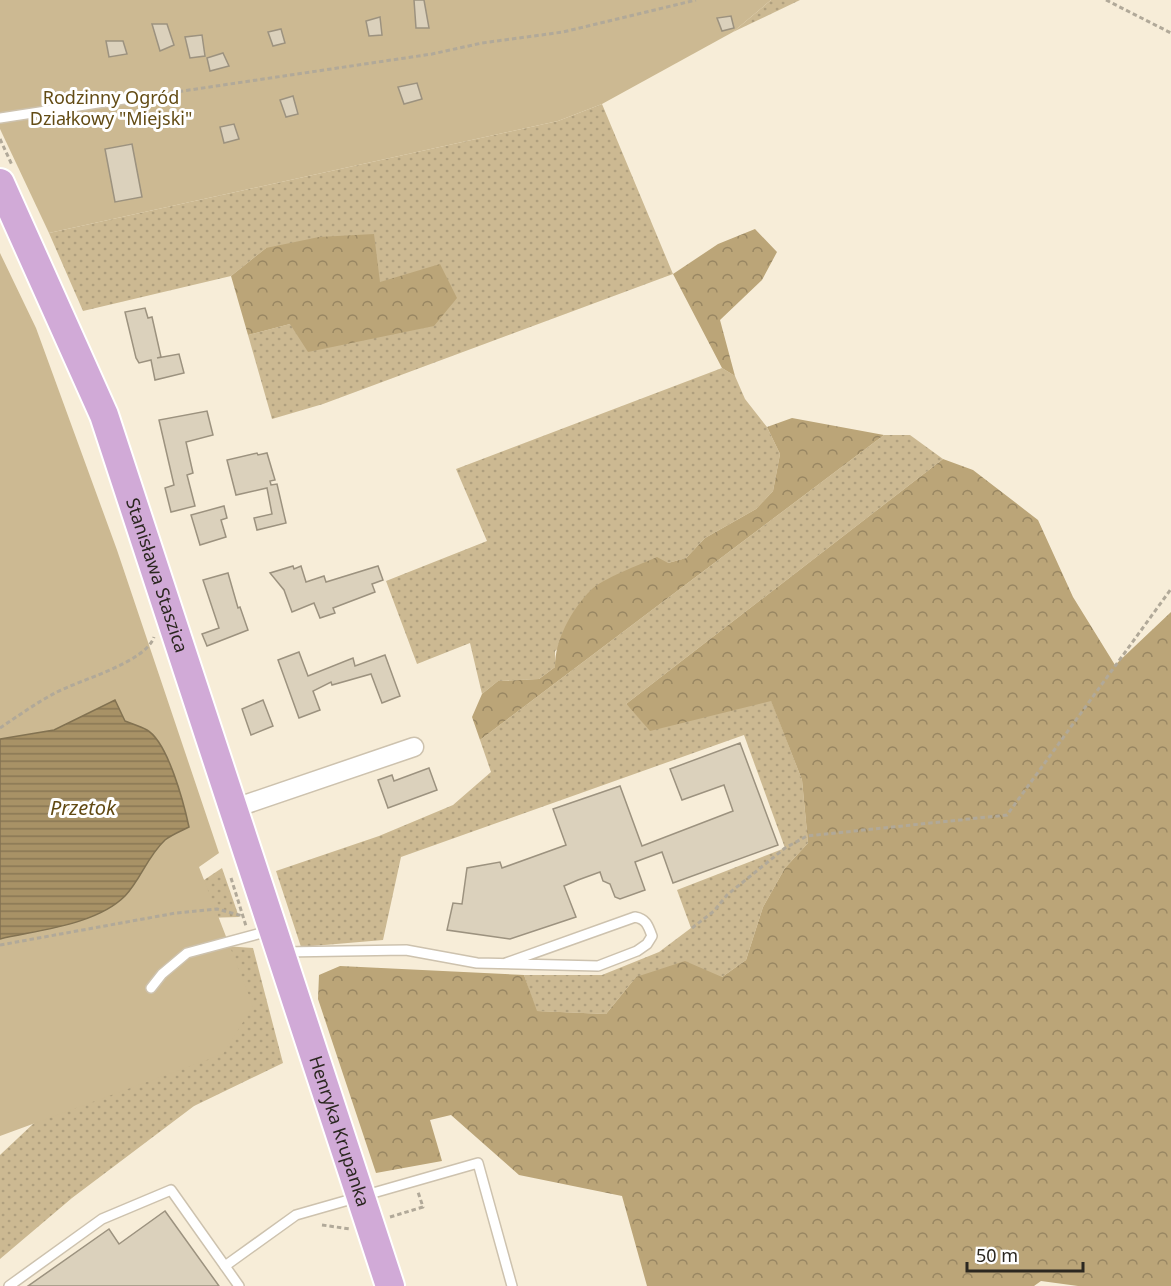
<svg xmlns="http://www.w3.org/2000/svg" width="1171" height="1286" font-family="'Noto Sans',sans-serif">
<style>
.grass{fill:url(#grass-dots)}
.forest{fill:url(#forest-crowns)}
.green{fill:#ccb992}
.water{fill:url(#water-rules);stroke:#827251;stroke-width:1.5}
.building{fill:#dbd1bc;stroke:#9c927f;stroke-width:1.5}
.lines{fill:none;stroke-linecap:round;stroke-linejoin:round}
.lane-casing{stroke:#cdc2ae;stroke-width:12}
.street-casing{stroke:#cdc2ae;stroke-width:21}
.primary-casing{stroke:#fff;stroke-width:32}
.path{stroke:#b1a999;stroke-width:3;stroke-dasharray:4.5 3;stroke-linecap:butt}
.lane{stroke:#fff;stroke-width:9}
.street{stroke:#fff;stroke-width:18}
.primary{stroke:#d1aad7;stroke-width:28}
.labels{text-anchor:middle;stroke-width:6;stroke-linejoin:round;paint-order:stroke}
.park-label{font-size:18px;fill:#634c15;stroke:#fff}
.street-label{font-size:18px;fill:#2b2720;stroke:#fff}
.water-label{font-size:20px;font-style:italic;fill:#624a13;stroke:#fff}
</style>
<defs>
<pattern id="grass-dots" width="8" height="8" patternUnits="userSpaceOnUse" patternTransform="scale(1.5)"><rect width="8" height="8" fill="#ccb992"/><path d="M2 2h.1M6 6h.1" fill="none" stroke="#af9f7e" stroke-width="1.8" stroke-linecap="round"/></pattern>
<pattern id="forest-crowns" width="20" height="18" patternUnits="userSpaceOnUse" patternTransform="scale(1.5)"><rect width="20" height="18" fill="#bba578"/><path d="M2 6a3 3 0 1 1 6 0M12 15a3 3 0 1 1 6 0" fill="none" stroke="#988662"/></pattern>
<pattern id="water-rules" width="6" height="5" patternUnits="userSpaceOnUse" patternTransform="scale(1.5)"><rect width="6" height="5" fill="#a89266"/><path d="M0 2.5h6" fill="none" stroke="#897754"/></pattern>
</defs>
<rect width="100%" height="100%" fill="#f7edd8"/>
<g class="grass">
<polygon points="771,0 800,0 733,32"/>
<polygon points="602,104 673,274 323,404 272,419 248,335 290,324 380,282 266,248 231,276 83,311 49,233 558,121"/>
<polygon points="722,368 735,376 745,399 767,427 780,454 773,491 756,509 705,538 686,558 668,563 555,651 555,667 539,679 498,681 482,694 470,643 417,664 386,581 487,541 456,469"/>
<polygon points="884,435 910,435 943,459 626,704 650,730 771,700 802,780 808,843 785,868 763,907 746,960 722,977 636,977 606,1014 536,1011 524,975 602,975 659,952 691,928 677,890 785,848 744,735 401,857 383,940 301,947 276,871 379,836 453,805 491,772 480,740"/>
<polygon points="222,868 239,917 204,918 225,946 253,948 283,1063 194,1106 72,1198 0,1259 0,1155 51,1107 198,884"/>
</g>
<g class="forest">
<polygon points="755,229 777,252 762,280 720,320 735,376 722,368 673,274 718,244"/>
<polygon points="374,234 380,282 440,264 457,298 434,326 308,352 290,324 248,335 231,276 266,248 319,237"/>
<path d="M792,418l92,17 -404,305 -8,-23 10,-23 16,-13 41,-2 16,-12c0,-27 16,-57 36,-77 10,-11 51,-26 66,-33l11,6 18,-5 19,-20 51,-29 17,-18 7,-37 -13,-27z"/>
<polygon points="943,459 973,470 1038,520 1073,597 1115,665 1171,612 1171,1286 1078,1286 1041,1281 1034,1286 647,1286 622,1196 519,1175 451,1115 430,1120 442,1161 376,1173 318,999 319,975 340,966 524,975 537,1011 606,1014 636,977 685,961 722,977 746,960 763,907 785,868 808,843 802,780 771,701 650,731 626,704"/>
</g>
<g class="green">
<polygon points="0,0 771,0 733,32 602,104 558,121 49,233 0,129"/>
<polygon points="0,253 36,328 117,550 219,853 199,867 253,1006 223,1054 0,1136"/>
</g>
<path class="water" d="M115,700l10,21c7,3 15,5 22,9 21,12 37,74 42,97 -8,4 -18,8 -24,13 -18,17 -24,39 -40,56 -29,29 -87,34 -125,43v-200l54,-9z"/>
<g class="building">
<polygon points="414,0 424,0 429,28 416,28"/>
<polygon points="731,16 734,28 722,31 717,18"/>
<polygon points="380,17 382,35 369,36 366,21"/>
<polygon points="152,24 167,24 174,45 160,51"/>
<polygon points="281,29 285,43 273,46 268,32"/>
<polygon points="202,35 205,56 190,58 185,37"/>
<polygon points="106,41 123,41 127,54 109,57"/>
<polygon points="223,53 229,66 210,71 207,58"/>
<polygon points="417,83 422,99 404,104 398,87"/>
<polygon points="293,96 298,114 286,117 280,100"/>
<polygon points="234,124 239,139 224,143 220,127"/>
<polygon points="132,144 142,197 115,202 105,149"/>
<polygon points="145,308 148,318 152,317 161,357 157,358 179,354 184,373 155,380 151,360 139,363 136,358 125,312"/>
<polygon points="207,411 213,435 186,442 193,473 187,475 195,506 171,512 165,488 174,485 159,420"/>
<polygon points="257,453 258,455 267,453 275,480 270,481 271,485 277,484 286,523 257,530 254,518 272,514 267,488 236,495 227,460"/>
<polygon points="224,506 227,518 221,520 226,537 200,545 191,515"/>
<polygon points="293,566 294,569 301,566 306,582 324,576 326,582 378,566 383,580 372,584 375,592 333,608 335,613 320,618 314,603 292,612 284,590 270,573"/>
<polygon points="228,573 238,608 240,607 248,630 207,646 202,634 219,628 203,580"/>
<polygon points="299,652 308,676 353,658 355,666 385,655 400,696 382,703 371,674 332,685 331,682 313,691 320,710 299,718 278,660"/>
<polygon points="263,700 273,726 251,735 242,709"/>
<polygon points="740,743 778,845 673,883 662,852 635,862 645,890 620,899 615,897 610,884 603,881 600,872 578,880 564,886 576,917 510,939 447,930 453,903 462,904 467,868 500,862 502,868 566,845 553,809 620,786 642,846 733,811 724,785 682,800 670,769"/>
<polygon points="429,768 437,790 388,808 378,780 392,775 394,781"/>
<polygon points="165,1211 219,1286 28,1286 109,1229 119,1244"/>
</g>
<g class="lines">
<defs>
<g id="lane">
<polyline points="0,118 137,97"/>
<path d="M284,952l122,-2 71,13 121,3 39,-15 10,-7 5,-8c-4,-11 -6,-17 -17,-19l-129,46"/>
<polyline points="151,988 162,974 187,953 269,931"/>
<polyline points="225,1266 296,1215 478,1163 512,1286"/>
<polyline points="9,1286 102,1219 171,1190 239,1286"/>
</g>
<polyline id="street" points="235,808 414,747"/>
<g id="primary">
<path id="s1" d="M0,183l104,232 286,871"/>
</g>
</defs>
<use href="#lane" class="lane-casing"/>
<use href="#street" class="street-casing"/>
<use href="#primary" class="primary-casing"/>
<g class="path">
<polyline points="1106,0 1171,33"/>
<polyline points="149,96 432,54 482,43 563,32 696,0"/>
<polyline points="0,139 12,165"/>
<path d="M0,728c18,-12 36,-25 55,-35 24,-13 90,-30 99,-56"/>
<polyline points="231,878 246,926"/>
<polyline points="692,928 714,911 727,895 785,848 807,836 1007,815 1171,589"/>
<polyline points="0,945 176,913 217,909 243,916"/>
<polyline points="390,1217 423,1207 418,1192"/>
<polyline points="322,1225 350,1229"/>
</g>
<use href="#lane" class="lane"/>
<use href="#street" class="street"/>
<use href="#primary" class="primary"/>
</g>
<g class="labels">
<g class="park-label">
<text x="111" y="104">Rodzinny Ogród<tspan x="111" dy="21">Działkowy "Miejski"</tspan></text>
</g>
<g class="street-label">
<text dy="6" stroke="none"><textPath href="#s1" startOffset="423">Stanisława Staszica</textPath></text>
<text dy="6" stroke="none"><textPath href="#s1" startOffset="1008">Henryka Krupanka</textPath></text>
</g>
<g class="water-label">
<text x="83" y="815">Przetok</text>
</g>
</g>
<path d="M967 1262v9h116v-9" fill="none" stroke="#2b2720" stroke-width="3"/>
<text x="976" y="1262" font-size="18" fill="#2b2720" stroke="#ffffff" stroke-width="4.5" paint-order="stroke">50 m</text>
</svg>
